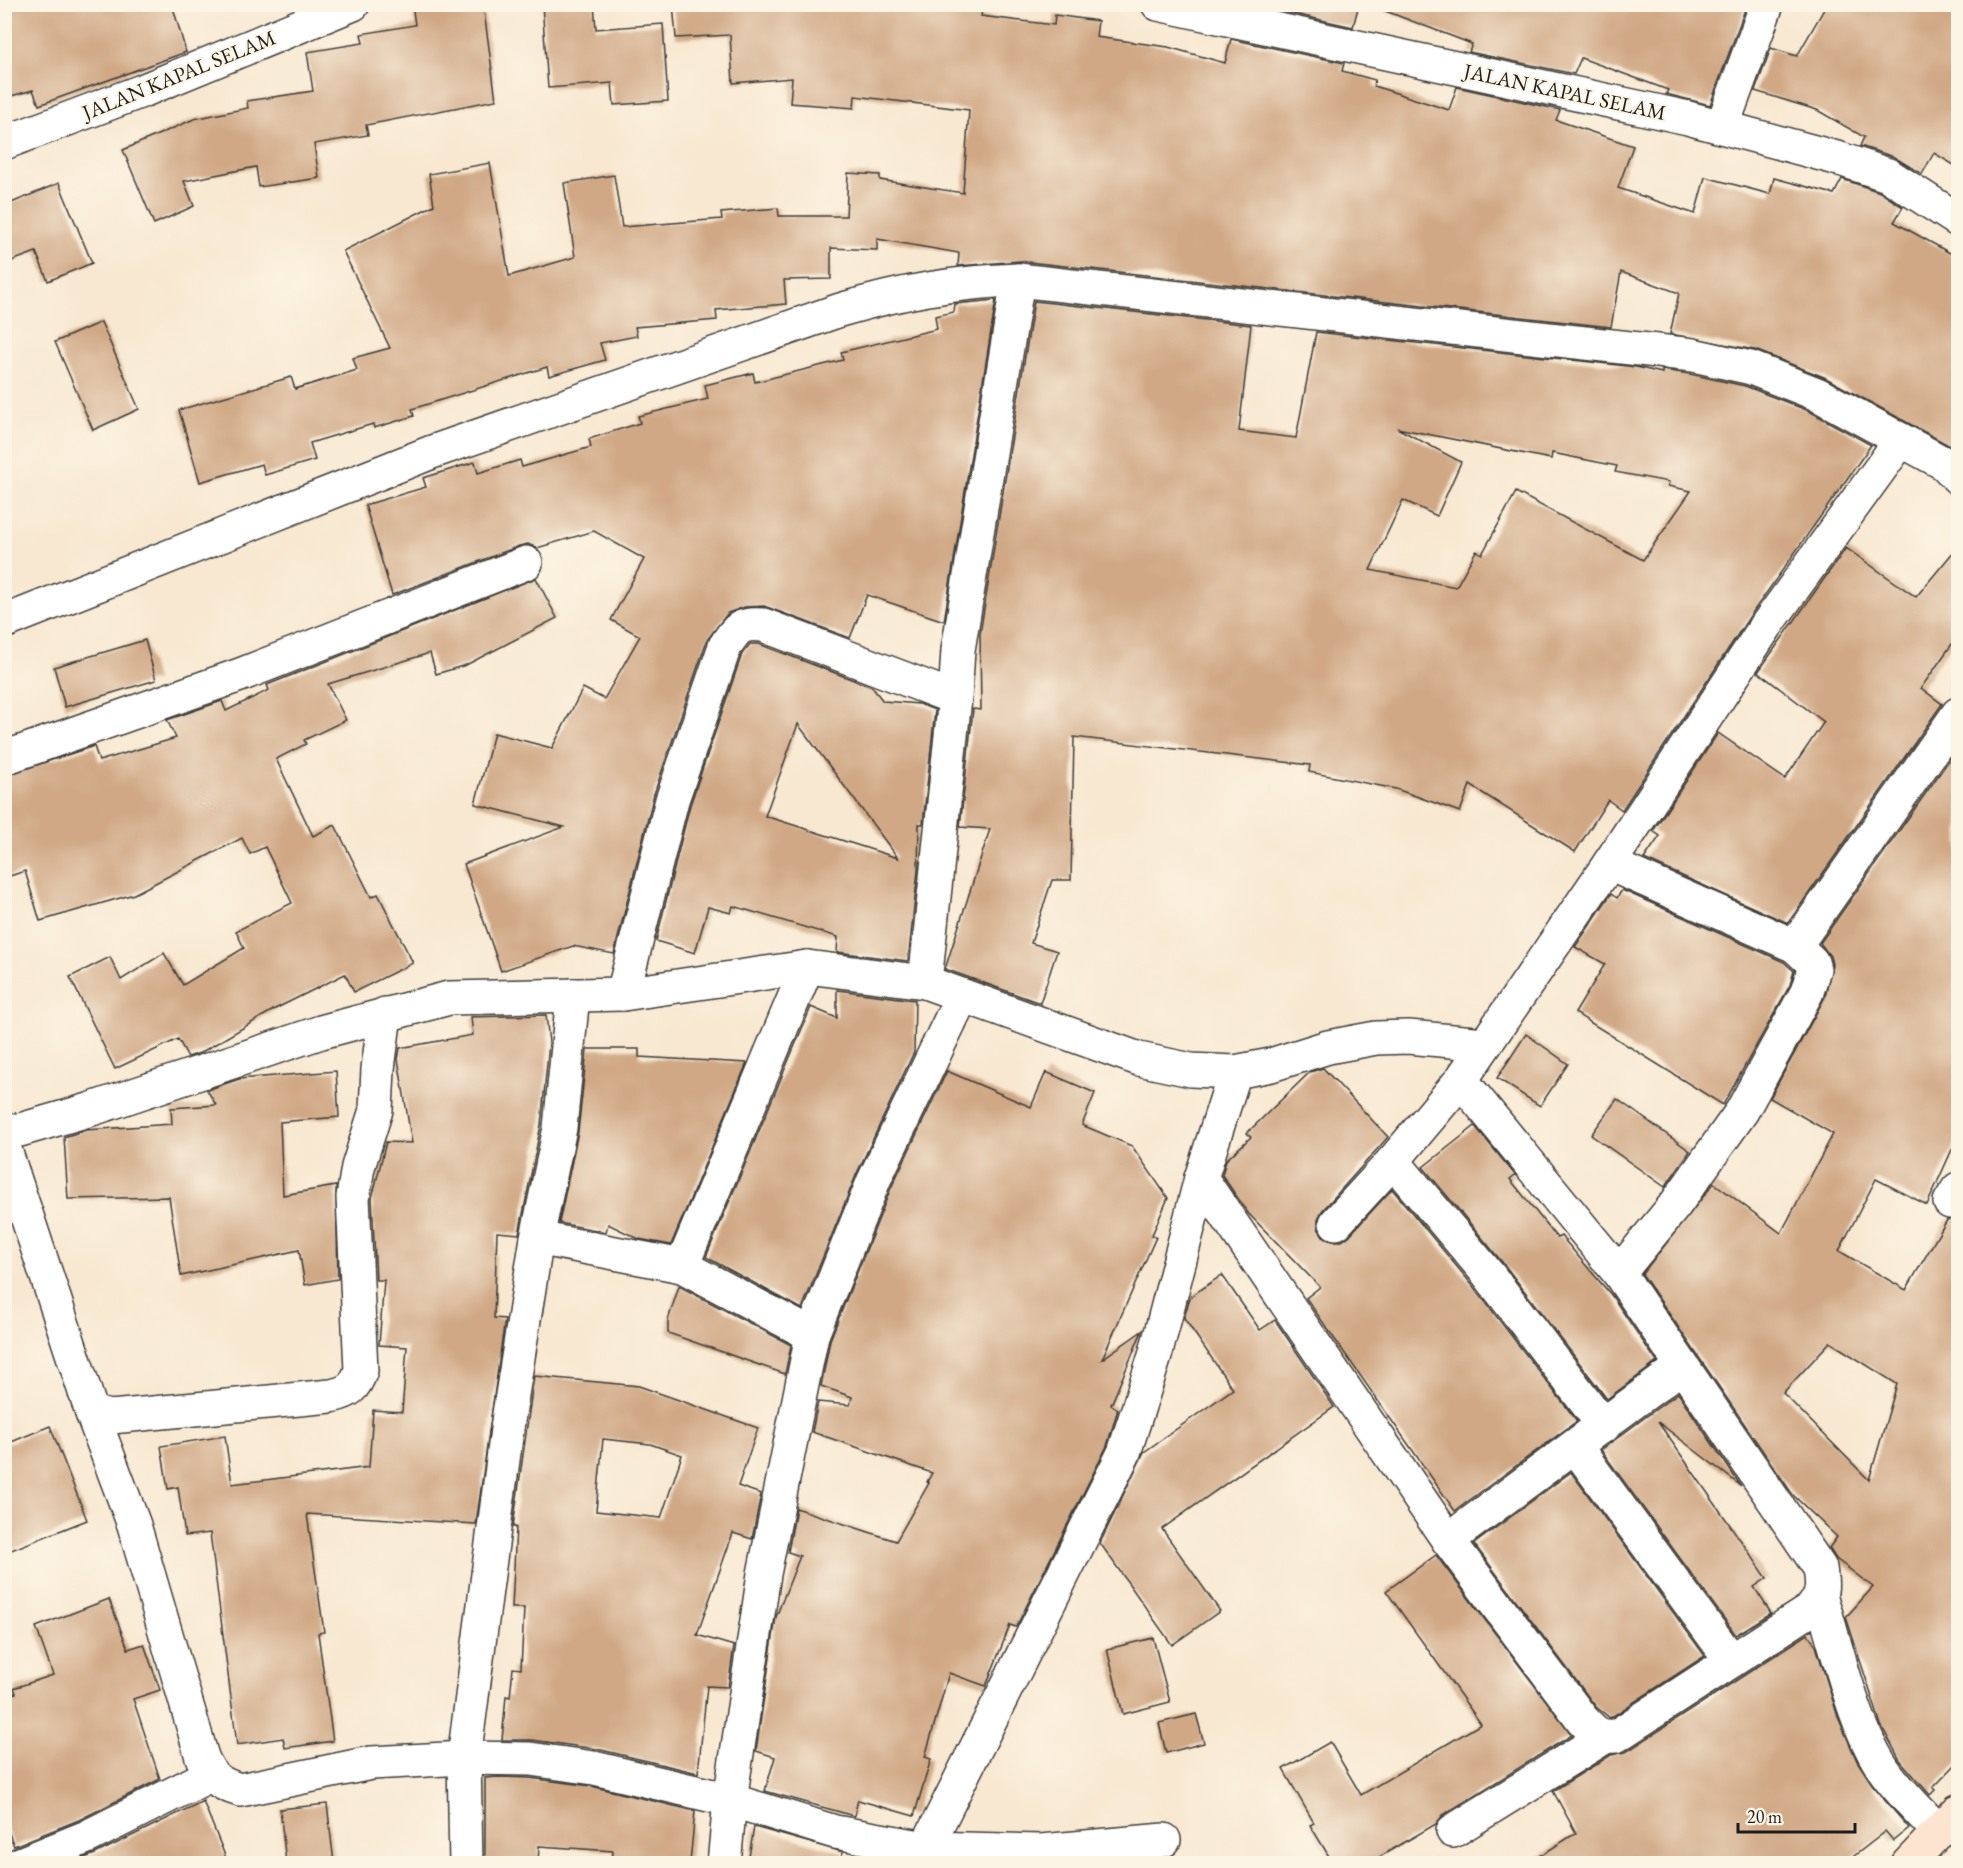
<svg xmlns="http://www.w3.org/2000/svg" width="1963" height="1868" font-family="'EB Garamond',serif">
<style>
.building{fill:#d0a885;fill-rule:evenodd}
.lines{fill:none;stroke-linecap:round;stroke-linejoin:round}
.street-casing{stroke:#3d3b37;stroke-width:36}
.secondary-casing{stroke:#3d3b37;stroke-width:36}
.street{stroke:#fff;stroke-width:33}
.secondary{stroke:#fde4d1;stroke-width:33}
.labels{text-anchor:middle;stroke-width:4.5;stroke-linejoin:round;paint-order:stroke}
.street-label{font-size:21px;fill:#1c1c1c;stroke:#fcf5e5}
</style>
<rect width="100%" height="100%" fill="#fcf5e5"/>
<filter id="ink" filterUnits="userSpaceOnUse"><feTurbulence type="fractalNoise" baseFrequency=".0167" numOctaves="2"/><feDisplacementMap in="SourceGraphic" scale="12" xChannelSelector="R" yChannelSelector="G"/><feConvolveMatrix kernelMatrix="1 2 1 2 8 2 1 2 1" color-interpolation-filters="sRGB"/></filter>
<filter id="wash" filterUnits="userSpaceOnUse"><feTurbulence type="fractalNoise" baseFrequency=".008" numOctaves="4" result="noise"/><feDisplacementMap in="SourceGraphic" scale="24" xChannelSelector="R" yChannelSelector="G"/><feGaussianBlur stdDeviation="1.35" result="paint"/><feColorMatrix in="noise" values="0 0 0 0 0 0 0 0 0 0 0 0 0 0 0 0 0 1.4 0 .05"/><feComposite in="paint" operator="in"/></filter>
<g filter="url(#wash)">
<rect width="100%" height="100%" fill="#f8e8d1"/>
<g id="blocks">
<g class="building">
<polygon points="4,4 172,4 186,52 39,105 33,90 4,98"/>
<polygon points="412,4 483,4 496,100 366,125 368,135 314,144 319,178 259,187 256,167 184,181 194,206 154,224 123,150 194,119 248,108 247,101 313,91 307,52 363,43 361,34 415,25"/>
<polygon points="542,4 594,4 596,29 663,24 668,101 614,105 612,83 548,88"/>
<polygon points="673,4 983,4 981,16 1054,25 1055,15 1098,21 1096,37 1168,47 1225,63 1231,39 1344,63 1342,71 1375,80 1374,86 1449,110 1457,87 1560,110 1556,120 1633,146 1618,188 1695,214 1705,177 1770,194 1774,178 1834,194 1842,179 1880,192 1903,207 1894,222 1959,258 1959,451 1824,377 1755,350 1670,334 1679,293 1621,272 1611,327 1020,261 958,266 959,253 877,239 877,250 831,248 831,279 784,280 786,304 716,310 717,320 635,327 637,336 600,343 605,360 549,376 547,367 412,409 414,416 374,428 373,424 310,443 315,460 265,475 262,464 200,482 179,410 291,377 295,389 357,370 353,358 390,348 343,251 434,205 429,174 490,163 509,276 575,257 564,183 614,175 622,227 722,219 721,213 778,208 779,216 846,216 848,173 880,175 880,180 963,193 969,110 855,96 854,108 790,103 792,78 733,83 730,35 676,38"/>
<polygon points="1249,4 1359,4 1353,27"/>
<polygon points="1376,4 1747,4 1710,105 1666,94 1668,90 1581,58 1574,74 1469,52 1472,44 1375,7"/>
<polygon points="1827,4 1959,4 1959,168 1934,153 1922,174 1894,157 1860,146 1864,137 1817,110 1755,91 1771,48 1797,56"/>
<polygon points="59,183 92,263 48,281 36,252 4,264 4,206"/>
<polygon points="996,300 944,621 867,595 850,638 764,606 745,607 728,613 707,640 654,794 614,954 573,946 501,971 464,864 564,827 475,804 494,733 552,748 583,688 604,699 640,636 611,620 644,559 594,531 537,548 528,544 519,546 392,595 365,505 426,487 423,478 475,462 478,473 520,460 522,467 591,447 589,439 640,423 638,416 708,399 705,385 753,373 755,382 843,360 841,352 937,329 935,316 954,312 955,304"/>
<path d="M1034,301l217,24 -12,106 57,7 20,-106 320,35 26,6v-3l28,4 55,12 64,25 62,34 -121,171 -128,194 -14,-10 -33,52 -105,-67 -10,27 -64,-23 -87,-17 1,-7 -236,-28 -3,143h-19l-21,63 26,8 -17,52 -95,-34 45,-140 -30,-2 13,-118 8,1 -1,-76zM1397,428l154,31 1,-6 65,13 -2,6 54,10 -1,4 23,5 -48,69 -127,-68 -34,62 -6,-3 -20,36 -86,-17 33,-70 34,16 24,-54z"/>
<polygon points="101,322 139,409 93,430 55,342"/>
<polygon points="1959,545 1959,634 1921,688 1942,704 1788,923 1644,859 1660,836 1653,831 1718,733 1785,779 1824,722 1758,672 1846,548 1916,597"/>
<polygon points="536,578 557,618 466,665 436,674 430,653 328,684 346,720 304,740 306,744 276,759 313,836 335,825 371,897 378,894 413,963 354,992 345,974 275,1009 200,1053 188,1057 178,1039 115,1069 70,977 110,957 121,980 164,953 183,985 244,948 236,931 292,903 265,847 250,854 242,838 134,894 40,921 25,871 4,878 4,776 94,746 99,761 176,738 167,720 222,701 226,711 269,690 267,685"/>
<polygon points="145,640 156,680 65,707 54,667"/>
<path d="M759,644l113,43 11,14 36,3 16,6 -12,114h-4l-1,47 -10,90 -71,-9 1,-15 -105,-31 -2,7 -23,-6 -13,46 -39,-12 34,-136 52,-151 8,-10zM798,724l100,134 -133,-42z"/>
<path d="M1959,746v388l-32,71 -51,-26 -37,72 67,39 41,-70 12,-1v542l-26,27 2,2 -5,5 -30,-35 -19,-35 -35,-108 27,-30 -37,-28 -7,-11 8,-11 -44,-42 -151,-221 72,-91 67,50 52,-99 -63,-36 55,-101 7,-33 -2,-8 -10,-13zM1830,1342l67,42 -28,96 -86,-87z"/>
<polygon points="1622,890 1784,962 1794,971 1790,985 1723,1105 1575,1013 1605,964 1575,947 1611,894 1617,898"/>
<polygon points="837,990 915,1000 914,1052 857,1173 802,1309 706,1257 811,1007 837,1018"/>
<polygon points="546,1015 549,1043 541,1125 519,1234 497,1232 494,1318 505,1319 476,1524 307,1514 324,1632 318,1633 333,1741 285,1748 283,1738 237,1745 210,1533 185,1536 178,1487 168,1489 161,1446 225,1436 232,1484 369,1467 373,1410 402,1412 407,1347 379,1345 384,1280 376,1280 372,1198 386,1142 412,1143 398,1059 400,1048 473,1035 471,1017"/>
<polygon points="1526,1034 1568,1064 1540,1106 1497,1078"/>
<polygon points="587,1049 639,1049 639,1057 747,1063 671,1245 639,1239 608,1224 606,1232 559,1223 578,1132"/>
<polygon points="1323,1068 1388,1137 1322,1211 1318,1220 1318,1228 1323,1236 1332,1241 1342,1241 1349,1236 1392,1189 1473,1286 1577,1421 1455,1511 1306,1298 1320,1287 1248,1213 1222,1175 1226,1160 1251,1137 1247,1133 1310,1072"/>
<polygon points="336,1071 339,1117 280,1122 283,1195 336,1186 338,1279 305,1285 299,1250 181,1276 169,1197 68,1199 64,1137 86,1130 172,1124 171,1108 216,1105 207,1090 239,1079"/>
<polygon points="947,1071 1031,1107 1046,1072 1095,1093 1082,1125 1132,1146 1168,1198 1152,1235 1156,1237 1102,1359 1142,1331 1111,1405 1118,1409 1107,1446 1016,1627 1010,1625 986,1686 949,1673 925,1757 931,1759 914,1816 858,1800 854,1816 765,1791 775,1757 756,1751 776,1617 800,1556 788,1552 796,1508 896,1541 929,1483 927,1482 932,1473 812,1432 818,1402 850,1405 852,1397 821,1386 830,1340 891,1188"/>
<polygon points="1617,1099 1690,1151 1665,1187 1591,1135"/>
<polygon points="1475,1126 1515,1175 1510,1179 1557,1238 1561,1236 1612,1296 1657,1362 1607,1399 1503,1263 1423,1167"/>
<polygon points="1222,1275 1260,1330 1275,1320 1334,1407 1162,1529 1220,1611 1172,1645 1100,1543 1144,1452 1233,1389 1184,1318 1190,1297"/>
<polygon points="679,1286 791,1345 785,1374 668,1333 668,1320"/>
<path d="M534,1376l105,10 119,42 -20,58 23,8 -9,45 -19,-6 -36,102 37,11 -6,41 -21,-1 -9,87 -101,-24 -65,-9h-30l4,-44 4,1 3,-29 8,1 3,-61h-12l4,-81h-3zM603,1439l47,5 32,11 -21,63 -65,-7z"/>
<polygon points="1678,1393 1741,1486 1658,1422 1767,1578 1754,1587 1771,1613 1736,1635 1601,1450"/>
<polygon points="50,1426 87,1520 4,1553 4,1445"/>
<polygon points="1571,1472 1705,1656 1610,1718 1596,1707 1474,1544"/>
<polygon points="1436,1555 1572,1735 1443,1815 1436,1824 1369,1863 1333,1863 1310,1825 1314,1823 1283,1769 1330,1742 1361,1795 1481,1724 1386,1591"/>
<polygon points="109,1599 128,1649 144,1644 160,1690 133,1699 160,1779 79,1820 14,1846 4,1821 4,1696 16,1693 14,1688 53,1675 36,1627"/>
<polygon points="1808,1634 1816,1646 1838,1717 1857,1761 1876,1790 1909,1828 1893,1841 1885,1832 1845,1863 1529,1863 1576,1833 1553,1791 1611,1755 1626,1752"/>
<polygon points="1153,1638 1170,1702 1123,1714 1107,1649"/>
<polygon points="1196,1714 1204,1743 1166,1753 1159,1723"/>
<polygon points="498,1777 529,1778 591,1786 695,1811 690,1863 612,1863 613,1851 539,1846 538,1863 485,1863 485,1778"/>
<polygon points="203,1801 228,1863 71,1863 95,1854"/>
<polygon points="327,1804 334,1863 286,1863 280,1809"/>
<polygon points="754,1827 843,1852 839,1863 748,1863"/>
</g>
</g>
</g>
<g filter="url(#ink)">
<use href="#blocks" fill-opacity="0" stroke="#3d3b37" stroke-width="1.5"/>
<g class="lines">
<defs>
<g id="street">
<polyline points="1158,4 1688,118 1840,159 1888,175 1958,220"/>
<polyline points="1722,127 1767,4"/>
<polyline points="4,143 142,91 353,4"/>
<path d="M4,622l428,-170 408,-142c61,-18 114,-28 178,-30l675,75 58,13 66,26 128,70 13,14"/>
<polyline points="4,758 240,675 526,563"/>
<polyline points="1609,864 1795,946 1812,962 1814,969 1807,992 1742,1111 1675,1205 1619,1273"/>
<polyline points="1795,946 1958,714"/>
<polyline points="925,982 955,698 958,650 1018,280"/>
<path d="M623,994l49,-194 53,-154c12,-18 15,-23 38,-21l192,73"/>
<polyline points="4,1130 20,1130 92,1109 321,1032 449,998 623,994 807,967 925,982 1139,1059 1191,1070 1235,1072 1271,1065 1328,1047 1376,1038 1408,1037 1485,1044"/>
<path d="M4,1147l88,266 42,112 68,232c8,20 17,27 38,33l131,-27 93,-5 66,1 64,9 136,32 105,32 91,16 115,3 123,-11"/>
<polyline points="1393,1161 1488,1274 1604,1426"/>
<polyline points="1201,1178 1448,1540 1681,1367"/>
<polyline points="1950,1202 1958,1189"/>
<polyline points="1336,1223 1393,1161 1461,1080 1609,864 1766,626 1901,440"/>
<polyline points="537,1238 682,1266 812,1335"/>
<polyline points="682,1266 807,967"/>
<path d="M92,1413l19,4 220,-21c18,-4 24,-8 30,-26l-8,-173 5,-30 18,-57 2,-41 7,-55"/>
<polyline points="1575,1446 1731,1660"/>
<path d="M1448,1540l134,179c11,12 17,19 34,17l194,-126c13,-14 13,-23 10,-42l-201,-295 -158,-193"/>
<path d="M1821,1598c16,50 34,131 63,172 16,23 37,42 55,62"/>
<polyline points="1453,1831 1603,1738"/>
<polyline points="926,1848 1124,1453 1155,1356 1201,1178 1235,1072"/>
<polyline points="20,1864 87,1837 210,1775"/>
<polyline points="466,1864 464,1758 509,1414 537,1238 560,1128 573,995"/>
<polyline points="724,1864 730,1800 764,1574 812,1335 874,1180 962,996"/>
</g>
<polyline id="secondary" points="1908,1864 1958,1811"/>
</defs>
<use href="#street" class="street-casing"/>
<use href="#secondary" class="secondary-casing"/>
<use href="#street" class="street"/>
<use href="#secondary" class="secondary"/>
</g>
</g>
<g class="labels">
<g class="street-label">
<text transform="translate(179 75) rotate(-22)" y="7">JALAN KAPAL SELAM</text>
<text transform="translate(1565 92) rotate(12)" y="7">JALAN KAPAL SELAM</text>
</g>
</g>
<rect width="1963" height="1868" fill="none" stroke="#fcf5e5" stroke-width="24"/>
<path d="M1738 1823v9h117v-9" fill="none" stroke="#1c1c1c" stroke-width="3"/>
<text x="1747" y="1823" font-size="18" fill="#1c1c1c" stroke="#fcf5e5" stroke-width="4.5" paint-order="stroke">20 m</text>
</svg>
